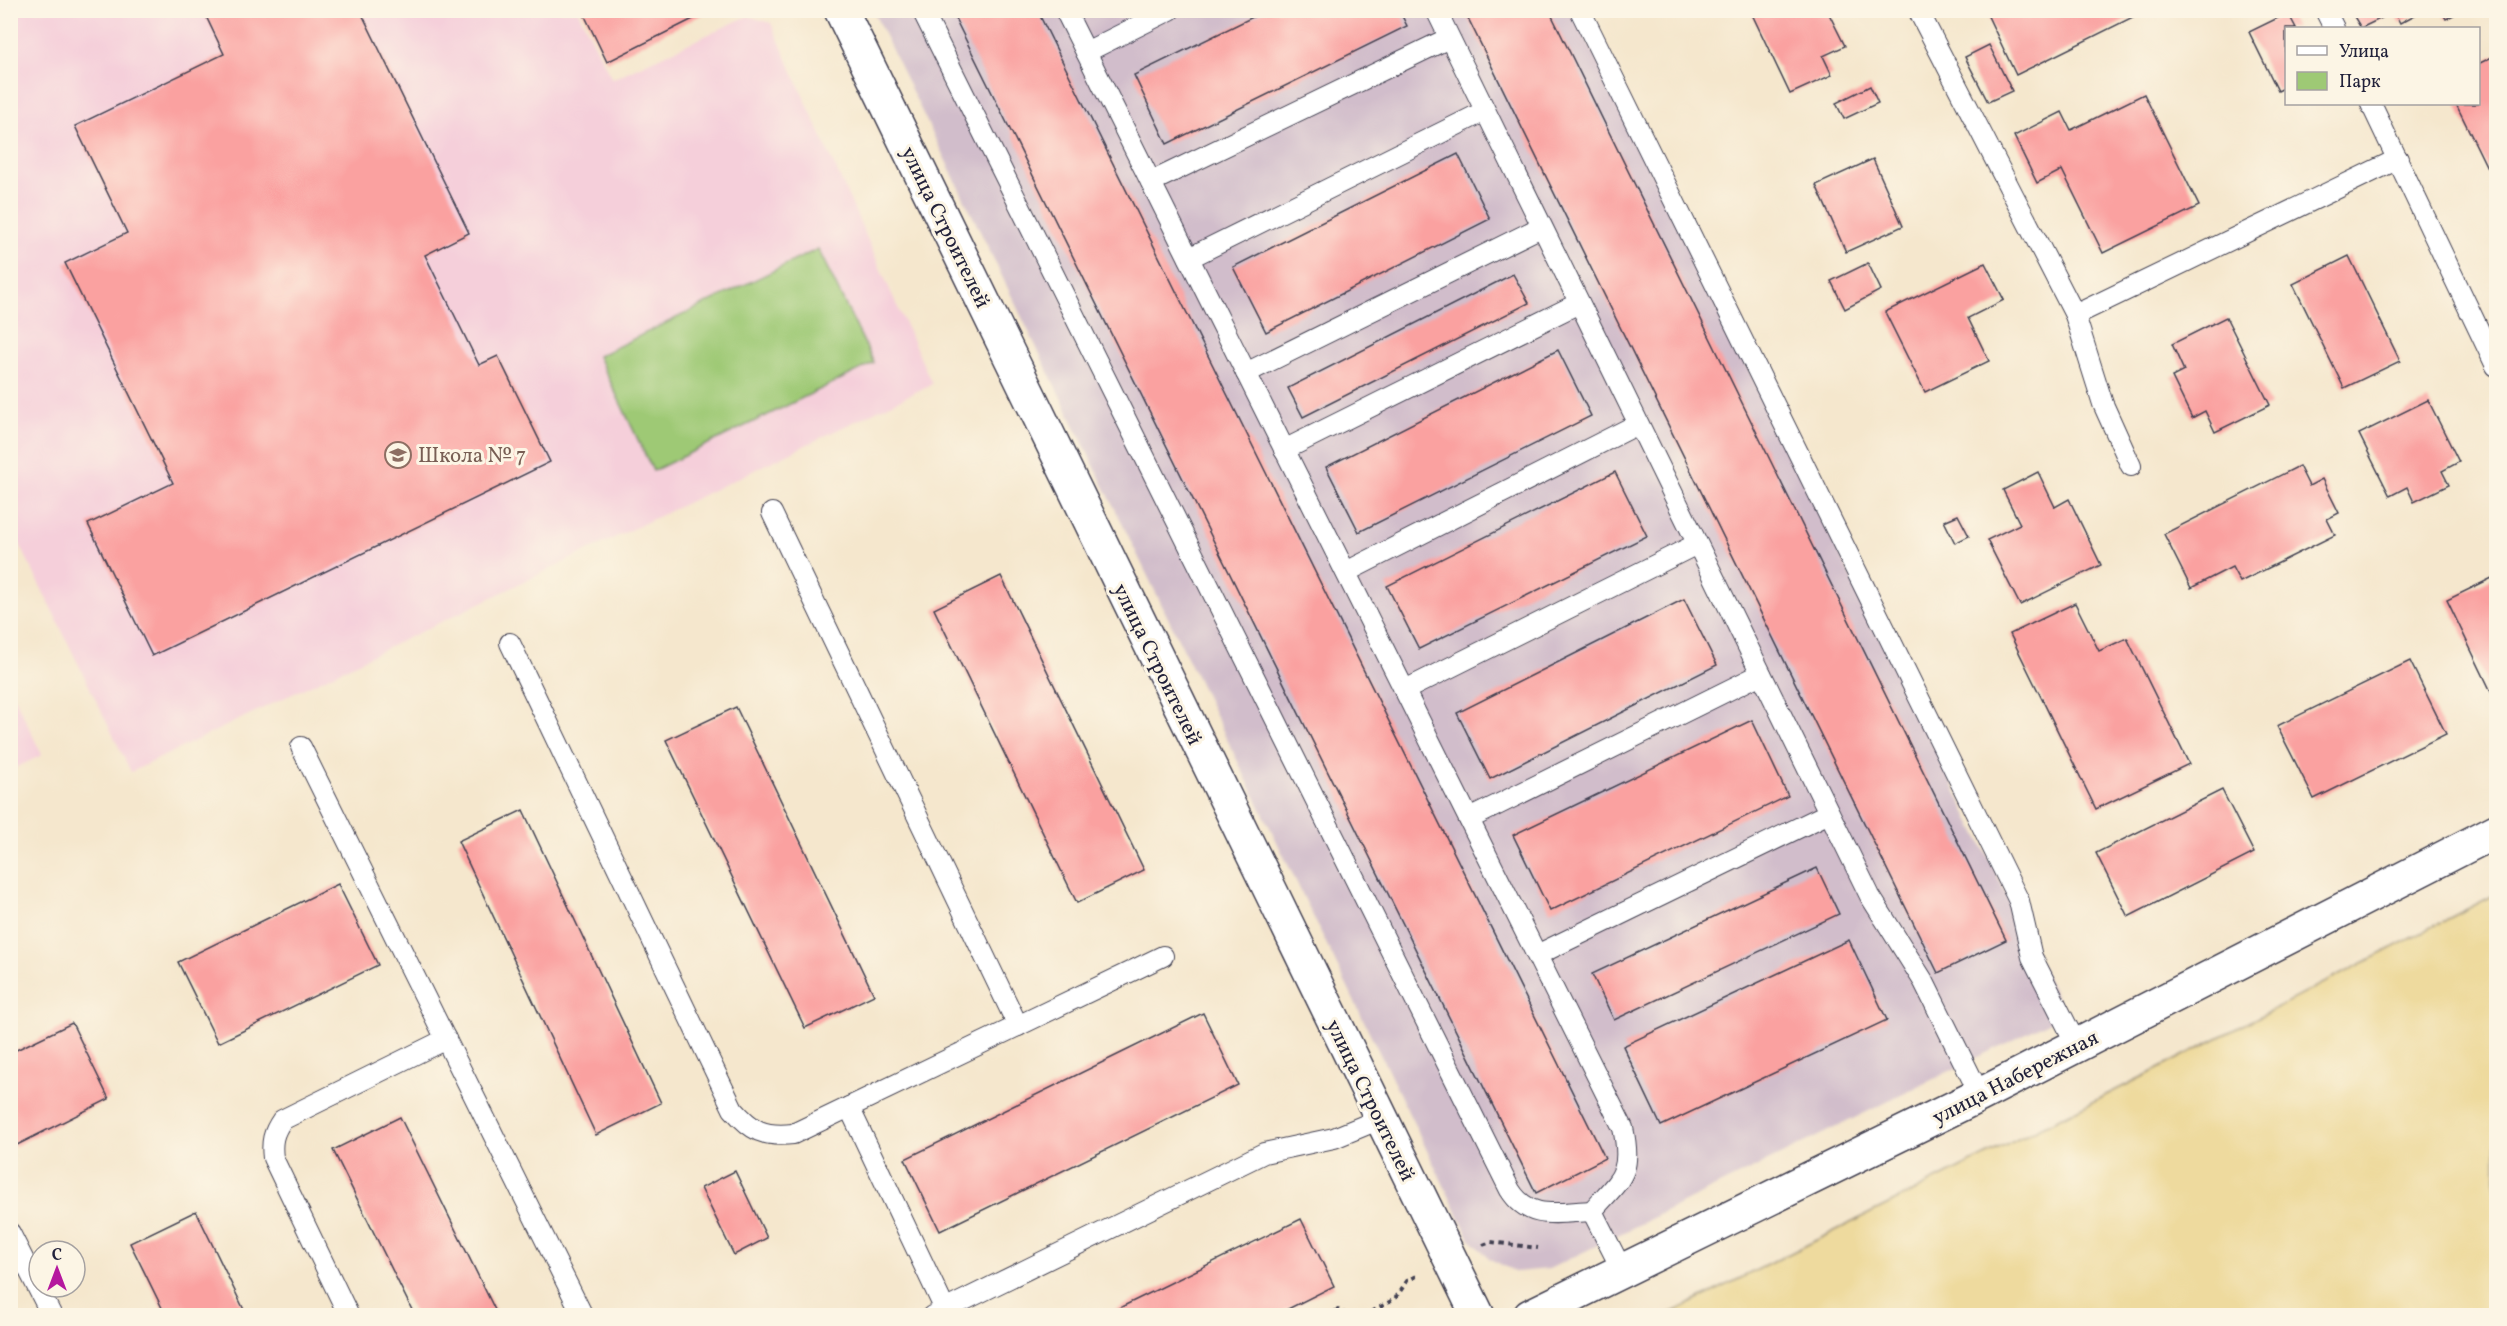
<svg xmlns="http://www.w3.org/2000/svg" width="2507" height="1326" font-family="Vollkorn,serif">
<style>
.built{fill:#f5cfda}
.industrial{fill:#d1bdcb}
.green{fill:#9ec975;stroke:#607658;stroke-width:1.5}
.sand{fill:#eeda9e;stroke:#887e6c;stroke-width:1.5}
.building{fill:#faa1a0}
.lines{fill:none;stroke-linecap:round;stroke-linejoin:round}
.lane-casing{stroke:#424051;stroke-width:22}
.street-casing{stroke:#424051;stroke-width:36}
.path{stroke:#424051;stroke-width:4;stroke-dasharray:4.5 4.5;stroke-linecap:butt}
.lane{stroke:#fff;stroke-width:20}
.street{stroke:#fff;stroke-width:33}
.labels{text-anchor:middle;stroke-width:6;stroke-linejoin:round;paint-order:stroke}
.street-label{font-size:21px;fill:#22223b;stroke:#fcf5e5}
.education-label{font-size:21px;fill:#785e54;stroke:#fcf5e5;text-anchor:start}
</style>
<rect width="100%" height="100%" fill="#fcf5e5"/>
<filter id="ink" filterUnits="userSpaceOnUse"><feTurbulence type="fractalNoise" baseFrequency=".0167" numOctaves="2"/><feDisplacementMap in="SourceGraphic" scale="12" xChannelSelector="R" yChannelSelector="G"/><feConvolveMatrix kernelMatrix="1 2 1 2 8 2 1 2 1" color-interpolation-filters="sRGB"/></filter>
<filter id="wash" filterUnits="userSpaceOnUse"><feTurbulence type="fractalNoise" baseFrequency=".008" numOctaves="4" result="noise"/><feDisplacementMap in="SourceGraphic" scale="24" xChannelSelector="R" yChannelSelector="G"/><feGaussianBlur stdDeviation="1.35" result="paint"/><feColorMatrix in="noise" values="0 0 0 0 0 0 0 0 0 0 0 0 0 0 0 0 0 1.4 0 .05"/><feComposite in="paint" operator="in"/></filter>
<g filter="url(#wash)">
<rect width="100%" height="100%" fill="#f5e7cd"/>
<g class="built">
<polygon points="11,11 578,11 612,79 748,16 771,23 932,384 131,772 11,526"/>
<polygon points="11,690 42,755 11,770 10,770"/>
</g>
<polygon class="industrial" points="873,11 1573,11 2065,1014 1549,1269 1516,1272 1490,1259 1470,1239"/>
<polygon class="green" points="818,249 874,363 653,471 598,356"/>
<polygon class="sand" points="2496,894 2496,1315 1667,1315 2156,1070"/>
<g id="blocks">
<g class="building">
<polygon points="203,10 360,10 469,233 425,255 479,365 498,356 550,462 152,656 88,524 173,483 65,263 127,233 75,126 224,54"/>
<polygon points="582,10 704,10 705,13 607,62"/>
<polygon points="951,10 1037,10 1605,1158 1536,1193"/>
<polygon points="1267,10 1399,10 1407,26 1167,144 1134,75"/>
<polygon points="1464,10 1549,10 2006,940 1938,973"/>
<polygon points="1750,10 1827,10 1845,46 1823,56 1832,75 1790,94"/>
<polygon points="1985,10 2130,10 2133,17 2016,75"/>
<polygon points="2350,10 2424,10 2400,23 2394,12 2361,28"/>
<polygon points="2441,10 2463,10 2446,19"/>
<polygon points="2288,13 2296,28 2286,28 2286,87 2278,91 2249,32"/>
<polygon points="1989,45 2012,91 1988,102 1965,57"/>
<polygon points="2496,55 2496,186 2456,104 2478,104 2478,64"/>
<polygon points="1870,86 1878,103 1844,119 1836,103"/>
<polygon points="2144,94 2199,206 2103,253 2062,170 2037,183 2014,136 2062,112 2071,130"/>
<polygon points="1458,154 1490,219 1266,332 1233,267"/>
<polygon points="1873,159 1903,226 1846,252 1816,185"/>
<polygon points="2349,256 2400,361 2344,388 2293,284"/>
<polygon points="1868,263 1881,290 1845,309 1831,281"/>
<polygon points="1985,263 2004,300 1968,318 1989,361 1925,392 1885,312"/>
<polygon points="1513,274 1529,303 1303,417 1288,388"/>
<polygon points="2226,317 2270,405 2215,432 2205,411 2192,418 2172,377 2184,371 2172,344"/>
<polygon points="1558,350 1591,416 1359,532 1326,467"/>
<polygon points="2428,400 2459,462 2442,471 2449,485 2414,502 2407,487 2390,496 2359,434"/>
<polygon points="2299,466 2309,486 2322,479 2339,513 2327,519 2335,535 2240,582 2232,567 2191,588 2164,534"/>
<polygon points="1615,472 1647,536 1419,649 1387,586"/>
<polygon points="2038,472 2055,507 2069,499 2101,565 2020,605 1987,540 2020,524 2003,490"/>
<polygon points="1958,515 1969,536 1955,543 1944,521"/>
<polygon points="1001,576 1144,870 1077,903 934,609"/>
<polygon points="2496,576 2496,702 2447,600"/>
<polygon points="1684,599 1717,665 1490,779 1457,713"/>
<polygon points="2075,603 2099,651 2127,638 2189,764 2096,809 2010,634"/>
<polygon points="2410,661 2446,734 2314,799 2277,726"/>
<polygon points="736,707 874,995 805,1028 666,740"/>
<polygon points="1752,720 1788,796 1550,911 1513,835"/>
<polygon points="2222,790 2254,853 2128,917 2096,853"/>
<polygon points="523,810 661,1103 596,1135 458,841"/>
<polygon points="1817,868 1839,914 1614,1020 1592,974"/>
<polygon points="338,884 378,965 218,1043 178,962"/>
<polygon points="1849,940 1887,1020 1661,1126 1623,1046"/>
<polygon points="1203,1013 1238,1085 940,1231 905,1159"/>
<polygon points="72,1023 109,1099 15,1146 10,1137 10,1053"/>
<polygon points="400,1117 498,1316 415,1316 333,1150"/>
<polygon points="735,1171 767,1238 734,1255 701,1188"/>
<polygon points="196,1211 247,1316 166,1316 130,1243"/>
<polygon points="1301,1219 1334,1286 1274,1316 1103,1316"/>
</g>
</g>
</g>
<g filter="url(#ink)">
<use href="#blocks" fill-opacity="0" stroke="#424051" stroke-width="1.5"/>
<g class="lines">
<defs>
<g id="lane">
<path d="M922,10l588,1180c20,32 49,22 82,21"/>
<path d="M1065,10l558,1118c10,46 -2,50 -31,83l30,59"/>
<polyline points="1436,10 1870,896 1924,982 1980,1095"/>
<polyline points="1580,10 2019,901 2032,957 2077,1046"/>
<polyline points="1918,10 2075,315"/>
<polyline points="2325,10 2334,28"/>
<polyline points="1086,52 1170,10"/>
<polyline points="2371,104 2496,366"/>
<polyline points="1151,182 1449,38"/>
<polyline points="1189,258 1485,111"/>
<polyline points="1246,373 1541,227"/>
<polyline points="1284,450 1579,303"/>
<polyline points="2131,466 2103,404 2075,315 2398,159"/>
<polyline points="772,513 1018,1026"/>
<polyline points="1346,572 1638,424"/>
<path d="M510,643l223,466c19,22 30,28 60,25l370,-178"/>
<polyline points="1405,690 1697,544"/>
<polyline points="301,747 583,1316"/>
<polyline points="1469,819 1761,674"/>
<polyline points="1537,955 1829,813"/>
<polyline points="849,1107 948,1316"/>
<polyline points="10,1233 52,1316"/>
<path d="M349,1316l-76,-158c-2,-16 0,-25 9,-38l164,-81"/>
<polyline points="932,1316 1264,1153 1334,1138 1380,1119"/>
</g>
<g id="street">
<polyline points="841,10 1478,1316"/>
<polyline points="1530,1316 1980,1095 2496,831"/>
</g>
</defs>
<use href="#lane" class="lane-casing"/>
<use href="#street" class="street-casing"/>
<g class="path">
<polyline points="1483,1245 1491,1242 1538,1248"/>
<polyline points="1327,1316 1338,1310 1351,1316"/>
<polyline points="1364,1316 1395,1299 1407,1281 1417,1276"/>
</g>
<use href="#lane" class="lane"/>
<use href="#street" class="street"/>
</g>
</g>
<defs>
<symbol id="school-ring" viewBox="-11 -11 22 22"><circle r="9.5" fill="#fcf5e5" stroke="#8d6e63" stroke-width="1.5"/><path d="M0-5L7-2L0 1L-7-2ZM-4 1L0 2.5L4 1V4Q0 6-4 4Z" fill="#8d6e63"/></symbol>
</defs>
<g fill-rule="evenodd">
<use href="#school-ring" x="383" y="440" width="30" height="30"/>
</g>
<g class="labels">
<g class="street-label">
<text transform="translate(946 227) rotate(64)" y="7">улица Строителей</text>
<text transform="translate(1158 664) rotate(64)" y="7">улица Строителей</text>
<text transform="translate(2015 1077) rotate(-27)" y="7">улица Набережная</text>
<text transform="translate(1371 1100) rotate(64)" y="7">улица Строителей</text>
</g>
<g class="education-label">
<text x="418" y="462">Школа № 7</text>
</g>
</g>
<rect width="2507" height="1326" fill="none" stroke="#fcf5e5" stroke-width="36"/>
<rect x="2285" y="27" width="195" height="78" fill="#fcf5e5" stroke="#a5a1a1" stroke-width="1.5"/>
<rect x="2297" y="46" width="30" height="9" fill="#ffffff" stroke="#a5a1a1" stroke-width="1.5"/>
<text x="2339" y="57" font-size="18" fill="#22223b">Улица</text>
<rect x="2297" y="72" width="30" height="18" fill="#9ec975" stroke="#a5a1a1" stroke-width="1.5"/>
<text x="2339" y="87" font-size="18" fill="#22223b">Парк</text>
<g transform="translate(57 1269)"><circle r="28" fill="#fcf5e5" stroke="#a5a1a1" stroke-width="1.5"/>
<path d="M0-4.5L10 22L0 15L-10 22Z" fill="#b5179e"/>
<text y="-9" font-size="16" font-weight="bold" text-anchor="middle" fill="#22223b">С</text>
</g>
</svg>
